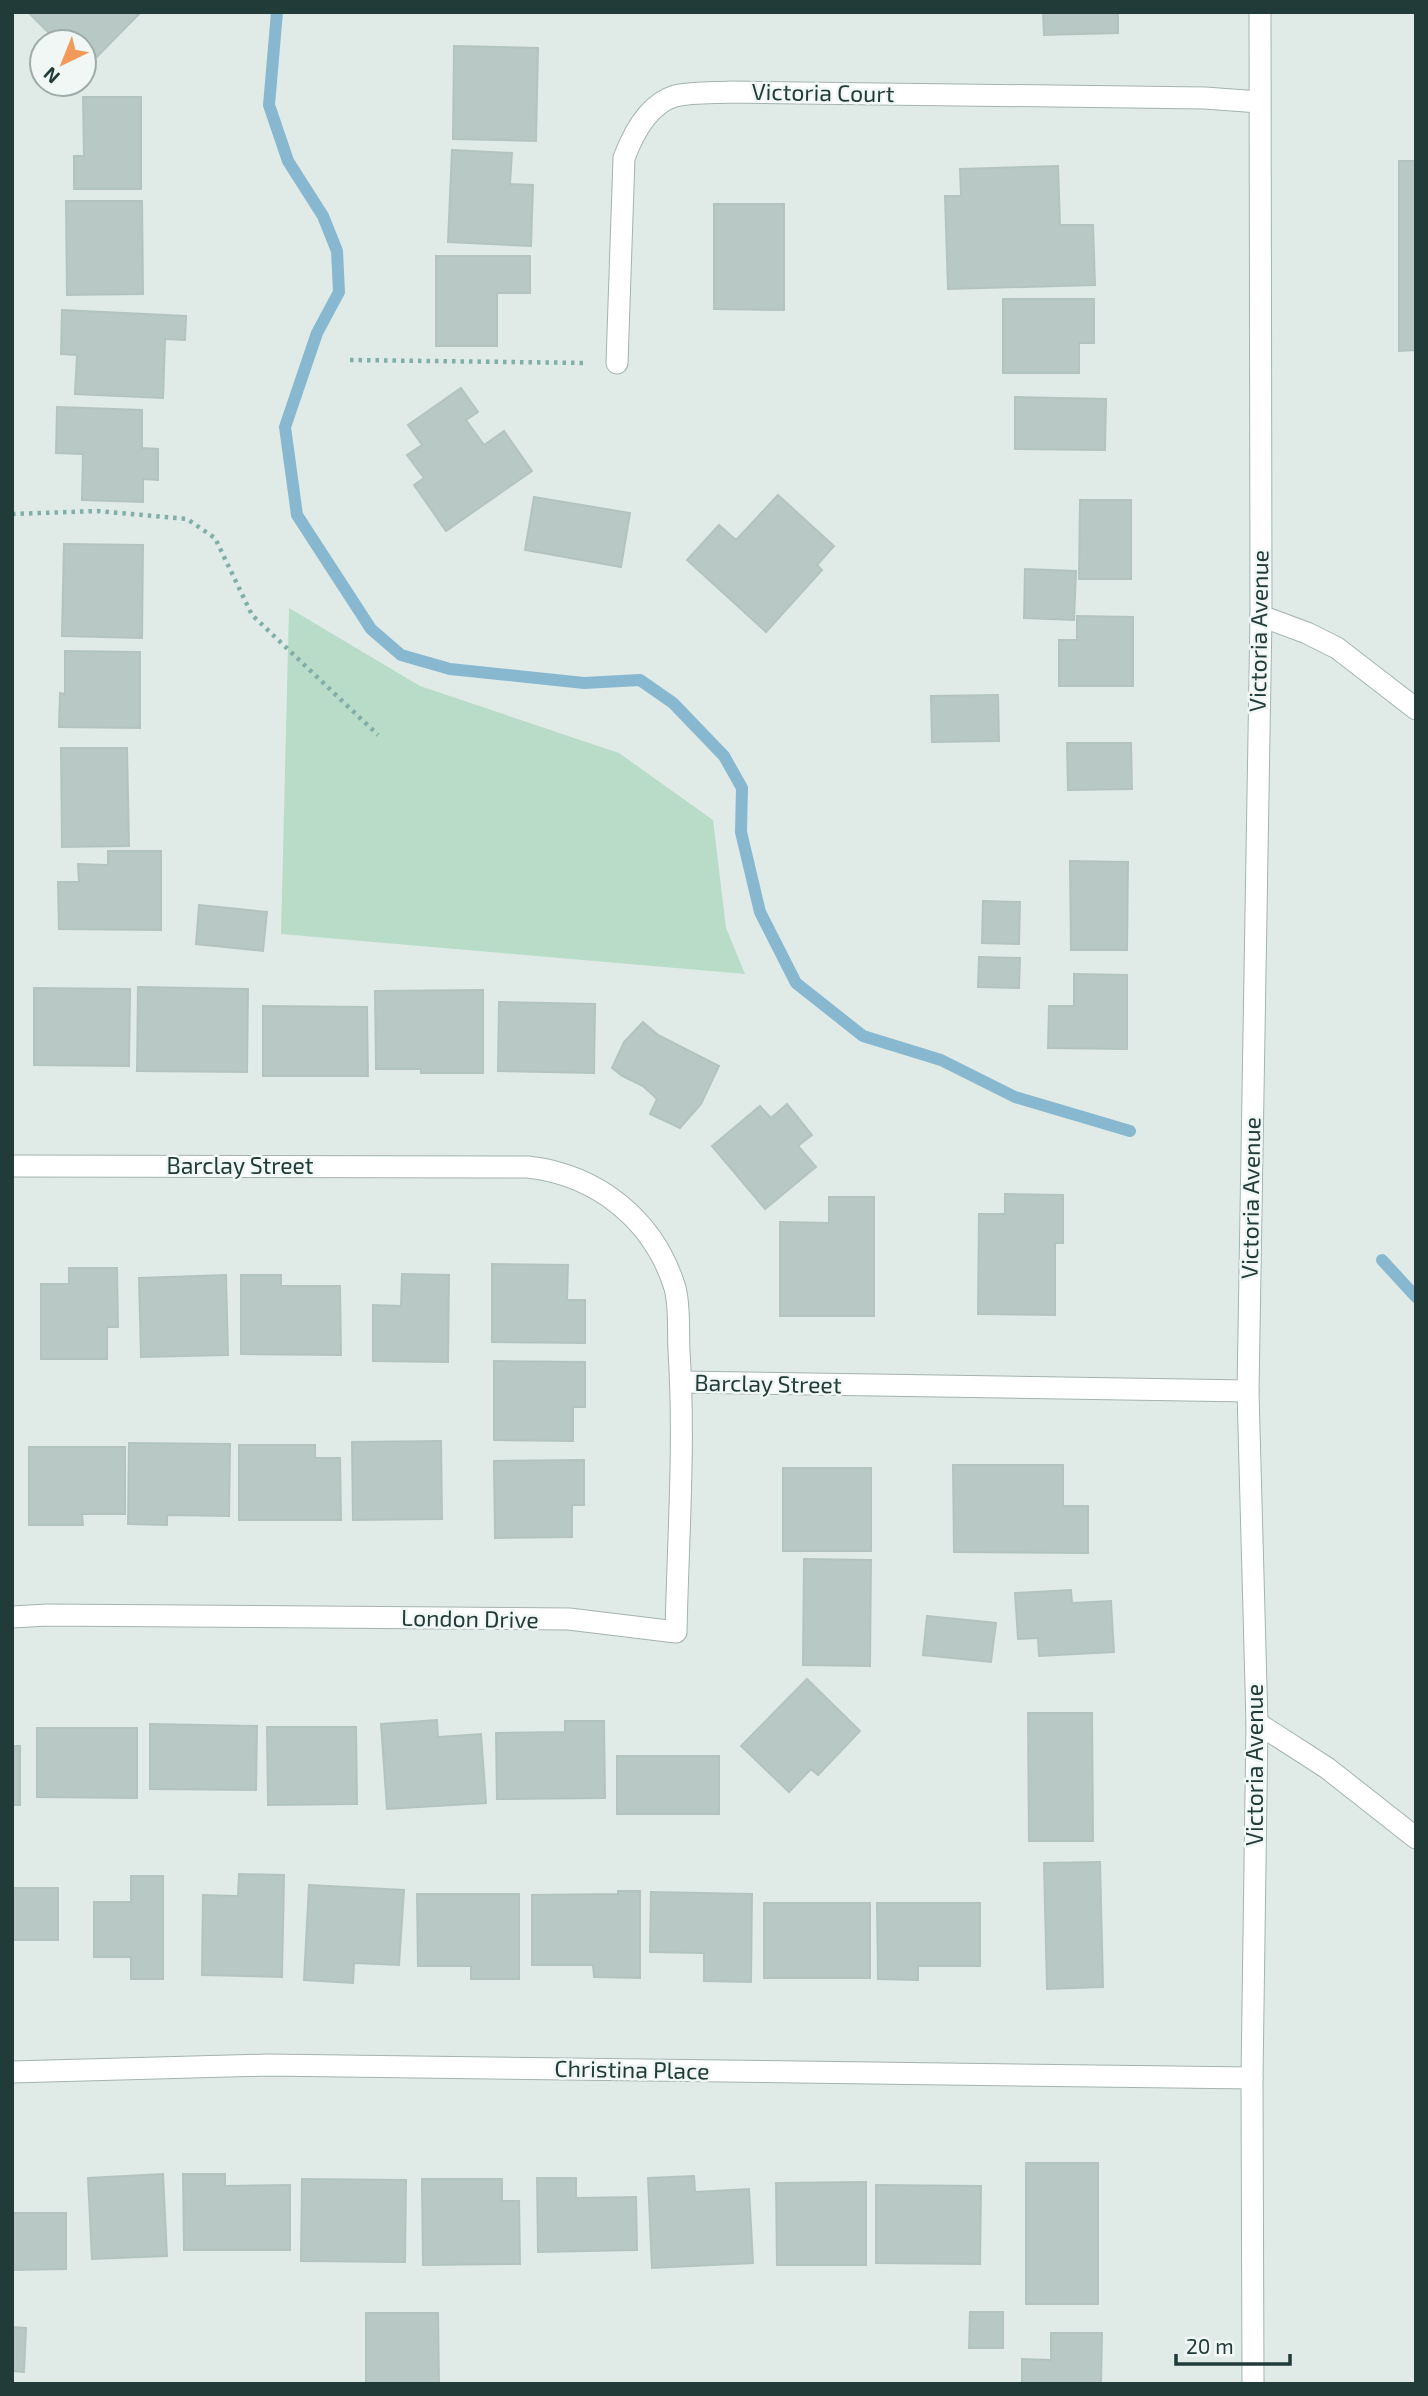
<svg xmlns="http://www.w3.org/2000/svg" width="1428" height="2396" font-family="'Exo 2',sans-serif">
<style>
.green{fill:#b9dcc9}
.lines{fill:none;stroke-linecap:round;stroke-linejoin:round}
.stream{stroke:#88b8d0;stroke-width:12}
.building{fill:#b8c8c4;stroke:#b3c4c0;stroke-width:2}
.street-casing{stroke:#a3b3b0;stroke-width:23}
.secondary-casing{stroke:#9fb6b2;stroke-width:23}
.path{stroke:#81aea8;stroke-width:4.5;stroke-dasharray:3.5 5;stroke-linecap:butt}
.street{stroke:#fff;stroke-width:21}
.secondary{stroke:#fff;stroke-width:21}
.labels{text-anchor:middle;stroke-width:5;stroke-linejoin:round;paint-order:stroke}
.street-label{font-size:23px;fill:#213b39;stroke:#f0f7f5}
</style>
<rect width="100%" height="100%" fill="#e0ebe8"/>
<polygon class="green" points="289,608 420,686 619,753 713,820 726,928 745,974 281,934"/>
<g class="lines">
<g class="stream">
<polyline points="277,12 269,105 288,161 323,216 337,251 339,292 317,333 285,427 297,515 371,629 401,655 450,669 584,683 640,680 673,703 724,756 742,788 741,832 760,912 796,983 863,1036 941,1060 1015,1097 1130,1131"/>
<polyline points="1382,1260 1416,1297"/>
</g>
</g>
<g class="building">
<polygon points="28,12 141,12 85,69 84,42 58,42"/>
<polygon points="1043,12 1118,12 1118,33 1044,35"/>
<polygon points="454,46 538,48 536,141 453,139"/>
<polygon points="83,97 141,97 141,189 74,189 74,156 84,156"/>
<polygon points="452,150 512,153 510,184 533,185 531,246 448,242"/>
<polygon points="1399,161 1416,161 1416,350 1399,351"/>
<polygon points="1058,166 1060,225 1093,225 1095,285 948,289 945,196 961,196 960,169"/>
<polygon points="66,201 142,201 143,294 67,295"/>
<polygon points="714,204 784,204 784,310 714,309"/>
<polygon points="436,256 530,256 530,293 497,293 497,346 436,346"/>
<polygon points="1003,299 1094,299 1094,343 1079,343 1079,373 1003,373"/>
<polygon points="62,310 186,316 185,340 165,339 163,398 75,394 77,355 61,354"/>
<polygon points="461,388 478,412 466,420 484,445 504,431 532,471 446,531 414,485 424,478 407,455 422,445 408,425"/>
<polygon points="1015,397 1106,399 1105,450 1015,449"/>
<polygon points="57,407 142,410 142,448 158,449 158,480 143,479 143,502 82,500 83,454 56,453"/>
<polygon points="778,495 834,546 817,565 822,570 766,632 687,560 719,525 736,540"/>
<polygon points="534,497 630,513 621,567 525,550"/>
<polygon points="1080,500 1131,500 1131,579 1079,579"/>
<polygon points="64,544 143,545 142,638 62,636"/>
<polygon points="1025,569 1076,571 1074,620 1024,618"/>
<polygon points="1077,616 1133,617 1133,686 1059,686 1059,640 1077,640"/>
<polygon points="65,651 140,652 140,728 59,727 60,693 65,694"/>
<polygon points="998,695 999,741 932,742 931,696"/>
<polygon points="1067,743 1131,743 1132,789 1068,790"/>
<polygon points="61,748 127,748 129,846 62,847"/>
<polygon points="108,851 161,851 161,930 59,929 58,882 79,882 78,864 108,865"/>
<polygon points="1070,861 1128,862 1127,950 1071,950"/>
<polygon points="983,901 1020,902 1019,944 982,943"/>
<polygon points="199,905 267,912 263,951 196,944"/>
<polygon points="979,957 1020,958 1019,988 978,987"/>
<polygon points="1074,974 1127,975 1127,1049 1048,1048 1049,1006 1074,1006"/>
<polygon points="138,987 248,989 247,1072 137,1071"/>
<polygon points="34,988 130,989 129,1066 34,1065"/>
<polygon points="483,990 483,1073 421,1073 421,1069 376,1069 375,991"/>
<polygon points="499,1002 595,1004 594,1073 498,1071"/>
<polygon points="263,1006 367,1007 368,1076 263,1076"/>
<polygon points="643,1022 658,1035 719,1066 701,1104 680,1128 650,1114 657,1099 643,1086 622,1076 612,1068 624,1042"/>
<polygon points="787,1104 812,1135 798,1146 816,1167 765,1209 712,1146 760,1106 771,1118"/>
<polygon points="1005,1194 1063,1195 1063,1243 1055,1243 1055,1315 978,1314 979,1214 1005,1214"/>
<polygon points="829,1197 874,1197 874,1316 780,1316 780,1222 829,1223"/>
<polygon points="492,1264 568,1265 567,1300 585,1300 585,1343 492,1342"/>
<polygon points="69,1268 117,1268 118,1327 107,1327 107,1359 41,1359 41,1284 69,1284"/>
<polygon points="402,1274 449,1275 448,1362 373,1361 373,1305 401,1306"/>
<polygon points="226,1275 228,1355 141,1357 139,1278"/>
<polygon points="241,1275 281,1275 281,1286 340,1286 341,1355 241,1354"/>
<polygon points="494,1361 585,1362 585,1407 573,1407 573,1441 494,1440"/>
<polygon points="441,1441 442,1519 353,1520 352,1442"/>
<polygon points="129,1443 230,1444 229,1516 167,1515 167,1525 128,1524"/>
<polygon points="239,1445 315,1445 315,1458 340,1458 341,1520 239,1520"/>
<polygon points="29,1447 125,1447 125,1514 82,1514 83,1525 29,1525"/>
<polygon points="584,1460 584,1505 572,1505 572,1537 495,1538 494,1461"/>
<polygon points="953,1465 1063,1465 1063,1506 1088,1506 1088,1553 954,1552"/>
<rect x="783" y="1468" width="88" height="83"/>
<polygon points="804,1559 871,1560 870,1666 803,1665"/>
<polygon points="1071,1590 1072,1603 1111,1601 1114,1652 1039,1656 1038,1638 1018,1639 1015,1593"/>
<polygon points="927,1616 996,1623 991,1662 923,1655"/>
<polygon points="807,1679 860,1731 818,1775 811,1769 789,1792 741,1746"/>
<polygon points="1028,1713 1092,1713 1093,1841 1029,1841"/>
<polygon points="437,1720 438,1737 481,1734 486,1803 387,1809 381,1724"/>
<polygon points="565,1721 604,1721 605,1798 497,1799 496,1733 565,1732"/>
<polygon points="150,1724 257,1726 256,1790 150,1789"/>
<polygon points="267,1727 356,1727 357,1804 268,1805"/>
<polygon points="37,1728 137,1728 137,1798 37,1797"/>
<rect x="12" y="1746" width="8" height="59"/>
<rect x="617" y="1756" width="102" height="58"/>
<polygon points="1100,1862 1103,1987 1047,1989 1044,1863"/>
<polygon points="239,1874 284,1875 282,1977 202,1975 203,1895 238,1896"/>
<polygon points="131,1876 163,1876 163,1979 131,1979 131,1957 94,1957 94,1902 131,1902"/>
<polygon points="309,1885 404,1890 399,1965 354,1963 353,1983 304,1980"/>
<rect x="12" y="1888" width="46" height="52"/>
<polygon points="618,1891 640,1891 640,1978 594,1977 593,1965 532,1965 532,1895 618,1894"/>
<polygon points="651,1892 752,1894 751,1982 704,1981 704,1953 650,1952"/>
<polygon points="417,1894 519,1894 519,1979 471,1979 471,1966 418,1966"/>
<rect x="764" y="1903" width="106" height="75"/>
<polygon points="877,1903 980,1903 980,1966 918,1966 918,1980 878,1979"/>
<rect x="1026" y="2163" width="72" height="141"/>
<polygon points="163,2174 167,2256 92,2259 88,2178"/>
<polygon points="183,2174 225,2174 225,2186 290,2185 290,2250 184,2250"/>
<polygon points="694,2176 695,2192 749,2189 753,2263 652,2268 648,2178"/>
<polygon points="537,2178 576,2178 576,2198 636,2197 637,2250 538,2252"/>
<polygon points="302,2179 406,2180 405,2262 301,2261"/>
<polygon points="422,2179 502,2179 502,2201 519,2201 520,2264 423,2265"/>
<polygon points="866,2182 866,2265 777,2265 776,2183"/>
<polygon points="876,2185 981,2186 980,2264 876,2263"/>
<polygon points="12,2213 66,2213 66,2269 12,2270"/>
<polygon points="970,2312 1003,2312 1003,2348 969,2348"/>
<polygon points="366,2313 438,2313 439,2384 366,2384"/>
<polygon points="12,2327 26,2328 24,2372 12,2371"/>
<polygon points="1051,2333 1102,2333 1101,2384 1022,2384 1022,2359 1051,2360"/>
</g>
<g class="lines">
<defs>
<g id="street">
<path d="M617,363l7,-205c9,-24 24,-54 51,-62 18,-4 38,-3 56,-4l474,6 54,4"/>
<polyline points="1261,616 1307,633 1337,648 1416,709"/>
<path d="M12,1166l516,1c70,8 126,53 147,121 5,19 3,43 4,63 6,93 -1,188 -3,281l-107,-13 -522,-4 -35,2"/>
<polyline points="681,1382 1248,1391"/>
<polyline points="1257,1723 1327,1768 1416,1838"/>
<polyline points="12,2072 268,2065 1252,2078"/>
</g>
<polyline id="secondary" points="1253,2384 1252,2078 1257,1723 1248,1391 1261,616 1260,12"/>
</defs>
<use href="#street" class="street-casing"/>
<use href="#secondary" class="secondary-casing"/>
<g class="path">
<polyline points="350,360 588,363"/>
<polyline points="12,514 97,511 187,519 215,538 252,615 378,735"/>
</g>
<use href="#street" class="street"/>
<use href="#secondary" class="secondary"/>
</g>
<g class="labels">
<g class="street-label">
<text transform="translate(823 93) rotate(1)" y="8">Victoria Court</text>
<text transform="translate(1259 631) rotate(-89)" y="8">Victoria Avenue</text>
<text x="240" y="1174">Barclay Street</text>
<text transform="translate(1251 1198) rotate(-89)" y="8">Victoria Avenue</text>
<text transform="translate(768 1384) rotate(1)" y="8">Barclay Street</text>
<text transform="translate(470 1619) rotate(1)" y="8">London Drive</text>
<text transform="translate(1255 1765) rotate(-90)" y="8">Victoria Avenue</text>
<text transform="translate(632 2070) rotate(1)" y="8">Christina Place</text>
</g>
</g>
<rect width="1428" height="2396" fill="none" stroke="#213b39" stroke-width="28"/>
<g transform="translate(63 63) rotate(223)"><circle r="33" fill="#f0f7f5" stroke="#9dacaa" stroke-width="2"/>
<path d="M0-5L12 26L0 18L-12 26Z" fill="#f09958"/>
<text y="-10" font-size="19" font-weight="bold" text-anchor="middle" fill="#213b39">N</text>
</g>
<path d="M1176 2354v10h114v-10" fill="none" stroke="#213b39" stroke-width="3.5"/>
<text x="1186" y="2354" font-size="21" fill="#213b39" stroke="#f0f7f5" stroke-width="5" paint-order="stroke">20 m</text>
</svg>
